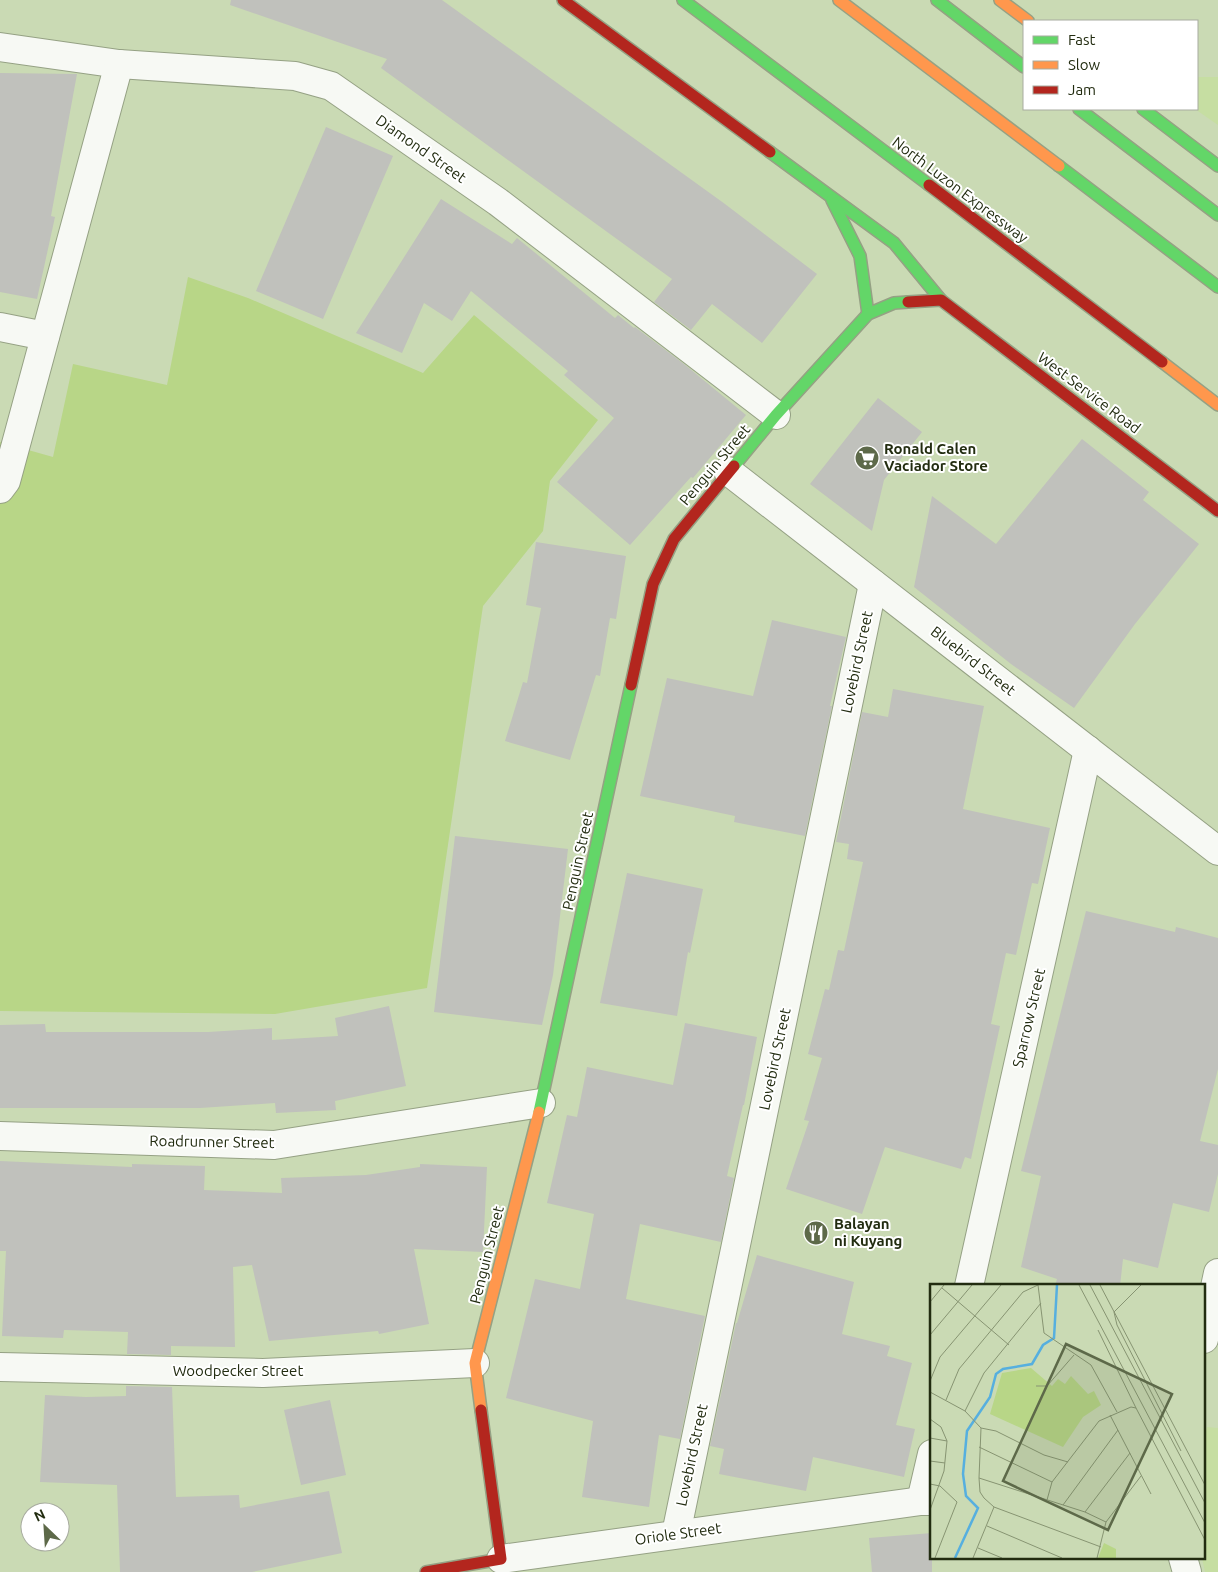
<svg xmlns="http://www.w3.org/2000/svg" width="1218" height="1572" font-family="Ubuntu,sans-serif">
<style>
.built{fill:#c6dea2}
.green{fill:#b8d687}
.building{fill:#c0c1bc}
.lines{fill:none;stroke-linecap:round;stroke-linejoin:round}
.street-casing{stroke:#95a184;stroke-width:30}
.fast-casing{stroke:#95a184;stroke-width:14}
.slow-casing{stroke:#95a184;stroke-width:14}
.jam-casing{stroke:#95a184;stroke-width:14}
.street{stroke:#f7f9f4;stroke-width:28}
.fast{stroke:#63d668;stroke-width:11}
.slow{stroke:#ff974d;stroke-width:11}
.jam{stroke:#b3261e;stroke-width:11}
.labels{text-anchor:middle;stroke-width:4;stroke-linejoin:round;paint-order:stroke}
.street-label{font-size:15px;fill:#222c10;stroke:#fff}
.poi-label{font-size:15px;font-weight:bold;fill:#222c10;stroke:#fff;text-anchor:start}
.inset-river{fill:none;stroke:#56afdf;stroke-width:2.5}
.inset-road{fill:none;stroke:#879472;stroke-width:1}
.view{fill:#5d6949;fill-opacity:0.15;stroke:#5d6949;stroke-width:2.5}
.inset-edge{fill:none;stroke:#222c10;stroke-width:2.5}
</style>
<rect width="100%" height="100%" fill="#cadab4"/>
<g class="built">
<polygon points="1197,77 1218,77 1218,125 1195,109 1197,109"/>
<polygon points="1207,1427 1218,1428 1218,1572 1205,1572 1202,1558 1204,1558 1204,1439"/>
</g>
<polygon class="green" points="188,277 248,298 423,373 474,315 598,420 550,481 543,531 483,606 427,988 275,1014 0,1011 0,442 53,457 73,364 167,385"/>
<g class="building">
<polygon points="231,0 442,0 725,204 817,274 762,343 712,304 691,330 654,302 672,279 381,68 387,59 230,5"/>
<polygon points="0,73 77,74 51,216 55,217 37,299 0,292"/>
<polygon points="326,127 393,156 323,319 256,291"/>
<polygon points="441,199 512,244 517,238 615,318 618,315 634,328 635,327 684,364 746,415 693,478 691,477 630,545 557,482 614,418 564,375 568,371 471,291 452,321 424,303 402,353 356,333"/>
<polygon points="878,398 922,432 884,480 872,531 810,484"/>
<polygon points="1082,439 1149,492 1143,500 1199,544 1135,624 1074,708 1011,664 914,587 932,496 996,544"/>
<polygon points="536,542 626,556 616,619 610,618 600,676 596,675 570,760 505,741 523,682 527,683 541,608 526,605"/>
<polygon points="772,620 846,637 830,706 832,706 805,836 734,822 735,816 640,796 667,678 753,696"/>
<polygon points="893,689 984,706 963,809 1050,828 1038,884 1032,883 1016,955 1006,953 991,1024 1000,1026 971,1159 965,1157 961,1169 885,1147 862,1214 786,1189 809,1121 804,1120 822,1058 808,1054 825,989 829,990 838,950 844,951 863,862 847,859 849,844 836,842 862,712 888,717"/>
<polygon points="455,836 568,849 553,975 542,1025 434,1012"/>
<polygon points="627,873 703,889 690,953 688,952 677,1016 600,1003"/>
<polygon points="1086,911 1175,932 1176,927 1218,938 1218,1069 1200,1141 1218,1145 1218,1174 1209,1212 1173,1203 1158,1268 1123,1259 1120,1286 1055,1286 1057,1279 1021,1267 1041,1176 1021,1171"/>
<polygon points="389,1006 406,1086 335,1101 336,1110 276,1113 275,1103 200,1108 0,1108 0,1025 45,1024 46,1032 208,1032 272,1028 272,1040 338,1036 335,1018"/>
<polygon points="685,1023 757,1037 744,1105 743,1105 727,1176 734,1178 721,1242 640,1224 626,1299 705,1316 680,1439 659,1435 649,1507 582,1497 593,1421 506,1398 535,1279 580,1289 594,1214 547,1203 567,1115 577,1117 587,1067 673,1085"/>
<polygon points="0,1161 132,1167 132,1164 205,1166 204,1190 282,1193 281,1178 366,1175 420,1167 420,1164 487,1167 483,1252 414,1249 429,1324 379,1334 378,1331 269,1341 252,1265 233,1267 235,1347 171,1346 171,1355 127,1354 128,1332 64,1330 63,1338 2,1336 6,1251 0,1251"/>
<polygon points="757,1255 854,1282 842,1334 890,1346 887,1356 912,1363 896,1425 915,1429 904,1477 813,1457 806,1491 719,1474 724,1449 710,1446 736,1323 737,1323"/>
<polygon points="126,1386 172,1387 176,1497 239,1495 240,1508 329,1491 342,1553 252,1572 120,1572 117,1485 40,1482 45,1395 86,1397 126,1396"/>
<polygon points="330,1400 346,1475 301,1485 284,1410"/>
<polygon points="932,1533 932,1572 872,1572 869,1538"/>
</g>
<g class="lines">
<defs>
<g id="street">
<polyline points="0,47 119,64 295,76 331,86 498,202 776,415"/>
<polyline points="0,327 45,336"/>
<polyline points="728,471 1218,851"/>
<polyline points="0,489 6,481 119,64"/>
<polyline points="0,1136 274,1145 541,1103"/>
<polyline points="969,1286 1088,750"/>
<polyline points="1204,1339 1218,1273"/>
<polyline points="0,1367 263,1373 475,1363"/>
<polyline points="921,1501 932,1454"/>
<polyline points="676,1534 873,584"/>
<polyline points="1183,1558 1187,1572"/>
<polyline points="501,1559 921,1501 932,1501"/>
</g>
<g id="fast">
<polyline points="683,0 929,185"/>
<polyline points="937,0 1024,67"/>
<polyline points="1079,109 1218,215"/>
<polyline points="1143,109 1218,166"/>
<polyline points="770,152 894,243 941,300"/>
<polyline points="1059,166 1218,287"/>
<polyline points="832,200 860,256 868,314"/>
<polyline points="734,466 776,415 868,314 894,303 908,302"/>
<polyline points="539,1112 631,685"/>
</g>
<g id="slow">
<polyline points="839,0 1059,166"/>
<polyline points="1000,0 1028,21"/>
<polyline points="1162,362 1218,405"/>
<polyline points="481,1410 475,1363 539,1112"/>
</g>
<g id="jam">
<polyline points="563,0 770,152"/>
<polyline points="929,185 1162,362"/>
<polyline points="908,302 941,300 1218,511"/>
<polyline points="631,685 653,584 674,539 734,466"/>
<polyline points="426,1572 501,1559 481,1410"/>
</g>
</defs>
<use href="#street" class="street-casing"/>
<use href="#fast" class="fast-casing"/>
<use href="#slow" class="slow-casing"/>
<use href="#jam" class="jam-casing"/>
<use href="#street" class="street"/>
<use href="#fast" class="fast"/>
<use href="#slow" class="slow"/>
<use href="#jam" class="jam"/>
</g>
<defs>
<symbol id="supermarket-disc" viewBox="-11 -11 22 22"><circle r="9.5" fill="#5d6949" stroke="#fff"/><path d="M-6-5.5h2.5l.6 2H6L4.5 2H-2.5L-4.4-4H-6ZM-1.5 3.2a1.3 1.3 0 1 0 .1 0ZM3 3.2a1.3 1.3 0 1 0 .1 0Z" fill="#fff"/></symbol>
<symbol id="restaurant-disc" viewBox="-11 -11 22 22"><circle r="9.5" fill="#5d6949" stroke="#fff"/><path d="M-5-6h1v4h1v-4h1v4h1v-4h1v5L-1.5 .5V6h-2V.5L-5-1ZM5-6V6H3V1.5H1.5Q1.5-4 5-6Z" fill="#fff"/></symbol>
</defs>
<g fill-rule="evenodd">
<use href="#supermarket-disc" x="853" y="444" width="28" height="28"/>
<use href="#restaurant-disc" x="802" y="1219" width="28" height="28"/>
</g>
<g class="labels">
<g class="street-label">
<text transform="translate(421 149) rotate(35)" y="5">Diamond Street</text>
<text transform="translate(960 190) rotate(37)" y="5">North Luzon Expressway</text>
<text transform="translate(1089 393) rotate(37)" y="5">West Service Road</text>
<text transform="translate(715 465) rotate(-50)" y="5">Penguin Street</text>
<text transform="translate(973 661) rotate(38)" y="5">Bluebird Street</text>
<text transform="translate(857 662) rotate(-78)" y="5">Lovebird Street</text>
<text transform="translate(578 861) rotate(-78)" y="5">Penguin Street</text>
<text transform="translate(1029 1018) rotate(-77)" y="5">Sparrow Street</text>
<text transform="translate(775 1059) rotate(-78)" y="5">Lovebird Street</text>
<text transform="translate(212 1142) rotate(1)" y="5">Roadrunner Street</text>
<text transform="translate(487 1255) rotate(-76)" y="5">Penguin Street</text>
<text x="238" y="1376">Woodpecker Street</text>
<text transform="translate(692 1455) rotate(-78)" y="5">Lovebird Street</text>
<text transform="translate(678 1534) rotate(-8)" y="5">Oriole Street</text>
</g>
<g class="poi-label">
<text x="884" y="454">Ronald Calen<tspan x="884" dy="17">Vaciador Store</tspan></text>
<text x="834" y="1229">Balayan<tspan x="834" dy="17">ni Kuyang</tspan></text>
</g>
</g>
<g transform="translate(930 1284)">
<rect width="275" height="275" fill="#cadab4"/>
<path d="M101,84l21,18 6,-7 7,5 6,-8 17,18 6,-3 7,14 -18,12 -20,30 -73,-33 12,-41zM174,259l12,6v9h-18z" fill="#b8d687"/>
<path class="inset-river" d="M25,274l23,-50 -12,-12 -3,-22 4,-43 23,-34 6,-23 7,-5 29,-5 11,-19 11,-7 3,-53"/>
<path class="inset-road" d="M108,1l6,48 47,32 26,47M149,1l126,238M160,1l115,218M170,1l105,200M12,4l67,57M0,18l14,-17M184,28l27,-27M184,28l3,13 64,126M168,46l38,78M0,51l42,-50M0,97l10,-24 61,-72M106,102h11l27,-31M0,108l35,19 16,17 -2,50 1,14 4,6 10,9 107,40M16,116l13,-31 64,-77 15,-7M35,127l19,-38 57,-70M180,131l41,79M0,135l11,8 6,14 -3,30 -14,39M51,144l15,3 48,24 24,7M0,154l17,3M49,163l73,35M0,177l15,2M49,194l106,34 21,10M0,200l10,2 17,16 -22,56M117,216l5,-18 47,-61 32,-14 5,1 69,132M133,221l55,-75M155,228l45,-59M57,242l75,32M48,264l24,10M43,274l21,-51M167,274l9,-36 35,-46"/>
<path class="view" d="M136,60l106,50 -64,136 -105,-49z"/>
<rect width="275" height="275" class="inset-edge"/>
</g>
<rect x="1023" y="20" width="175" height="90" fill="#ffffff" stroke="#a7ab9f"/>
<rect x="1033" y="36" width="25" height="8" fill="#63d668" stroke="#a7ab9f"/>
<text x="1068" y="45" font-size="15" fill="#222c10">Fast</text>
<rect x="1033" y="61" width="25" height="8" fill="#ff974d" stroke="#a7ab9f"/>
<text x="1068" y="70" font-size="15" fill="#222c10">Slow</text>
<rect x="1033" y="86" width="25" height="8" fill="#b3261e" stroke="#a7ab9f"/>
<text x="1068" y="95" font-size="15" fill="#222c10">Jam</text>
<g transform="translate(45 1527) rotate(335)"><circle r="24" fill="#ffffff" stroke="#a7ab9f"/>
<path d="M0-4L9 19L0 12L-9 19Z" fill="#5d6949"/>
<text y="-8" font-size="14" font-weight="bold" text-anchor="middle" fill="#222c10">N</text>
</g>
</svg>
